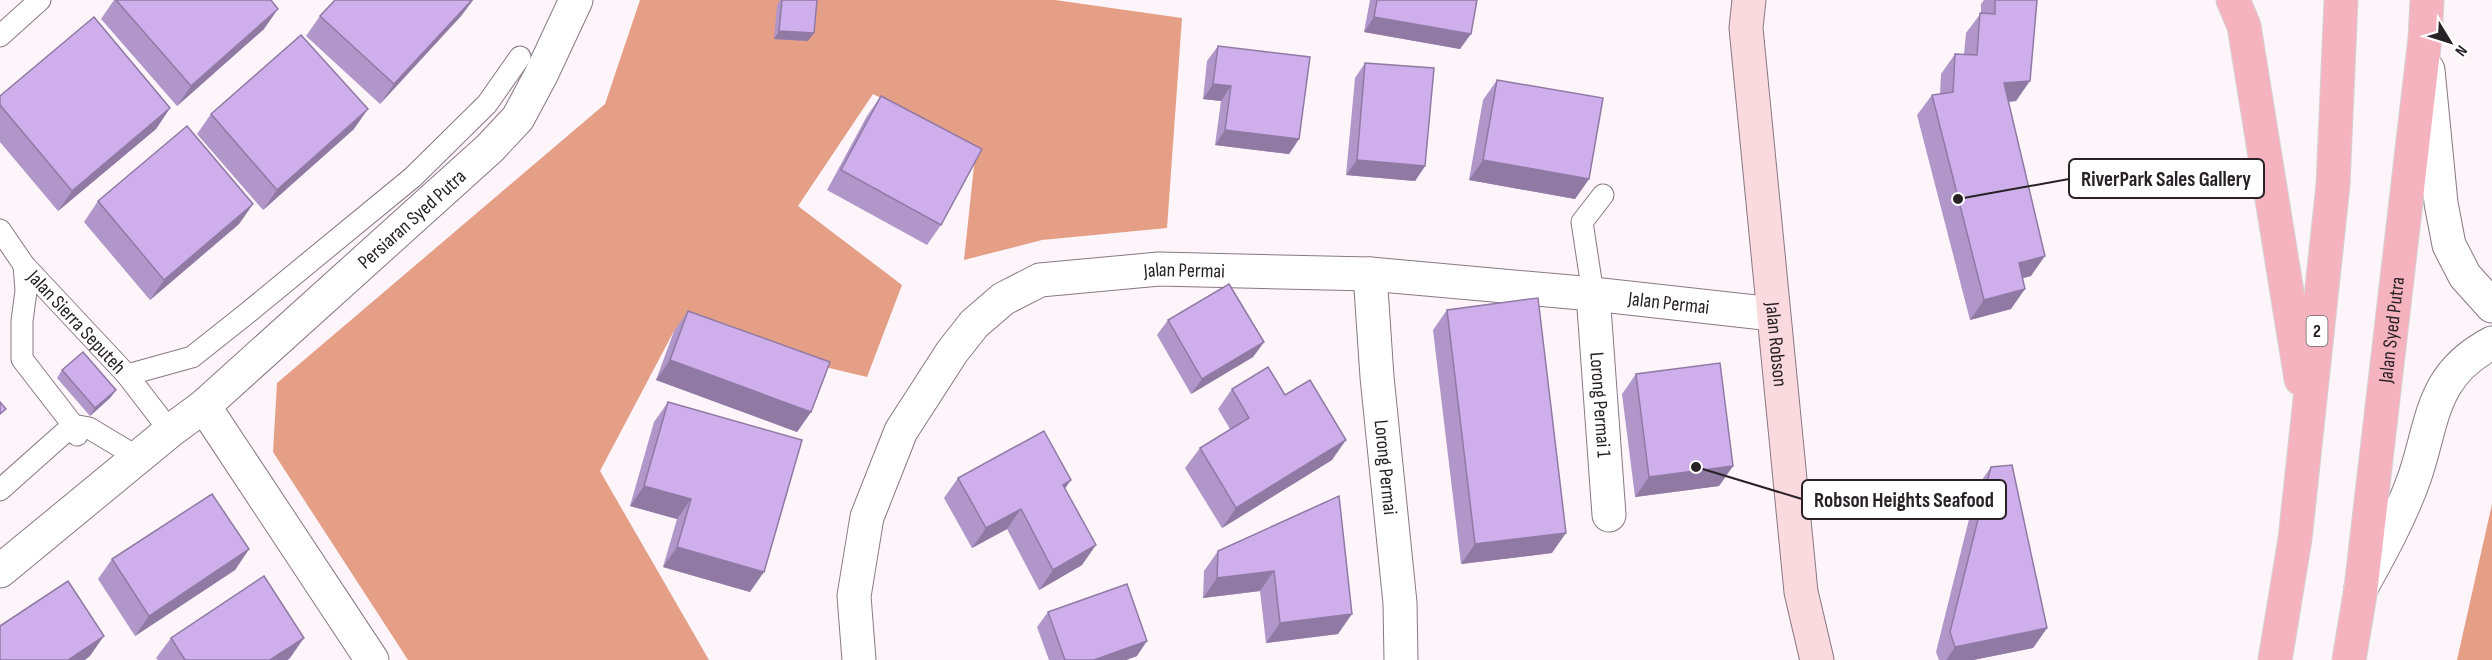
<svg xmlns="http://www.w3.org/2000/svg" width="2492" height="660" font-family="'Sofia Sans Condensed',sans-serif">
<style>
.forest{fill:#e69f87}
.lines{fill:none;stroke-linecap:round;stroke-linejoin:round}
.service-casing{stroke:#897884;stroke-width:23}
.minor-casing{stroke:#897884;stroke-width:35}
.secondary-casing{stroke:#897884;stroke-width:35}
.primary-casing{stroke:#d4d3d4;stroke-width:35}
.service{stroke:#fff;stroke-width:21}
.minor{stroke:#fff;stroke-width:33}
.secondary{stroke:#fad9df;stroke-width:33}
.primary{stroke:#f5b3bf;stroke-width:33}
.wall{fill:#b196ca}
.shaded-wall{fill:#907aa4}
.building{fill:#ceaeeb;stroke:#907aa4;stroke-width:1.5}
.labels{text-anchor:middle;stroke-width:5;stroke-linejoin:round;paint-order:stroke}
.shield{fill:#fff;stroke:#686467;stroke-width:1.5}
.shield-label{font-size:18px;font-weight:bold;fill:#282126}
.street-label{font-size:20px;fill:#282126;stroke:#fff}
.leader{fill:none;stroke:#282126;stroke-width:2}
.callout-dot{fill:#282126;stroke:#fff;stroke-width:2}
.callout{fill:#fff;stroke:#282126;stroke-width:2}
.callout-label{font-size:21px;text-anchor:middle;font-weight:bold;fill:#282126}
</style>
<rect width="100%" height="100%" fill="#fdf5fa"/>
<g class="forest">
<polygon points="640,0 1055,0 1182,18 1167,228 1042,240 964,260 976,147 873,94 798,206 902,285 867,377 674,331 600,471 709,660 408,660 273,452 277,383 605,104"/>
<polygon points="2492,504 2492,660 2457,660"/>
</g>
<g class="lines">
<defs>
<g id="service">
<polyline points="0,36 40,0"/>
<path id="s1" d="M0,230l24,35 103,110 43,56"/>
<polyline points="24,265 26,291 22,321 22,359 73,425 89,428 139,458"/>
<polyline points="1593,294 1582,222 1603,195"/>
<polyline points="127,375 192,357 245,315 413,177 487,104 520,57"/>
<polyline points="0,490 73,425 77,435"/>
</g>
<g id="minor">
<polyline points="2428,70 2441,203 2449,245 2465,276 2492,306"/>
<path id="s2" d="M1370,274l7,103 23,226 1,57"/>
<path id="s3" d="M1593,294l16,221"/>
<polyline points="204,406 372,660"/>
<path id="s4" d="M0,571l170,-140 34,-25 286,-258 28,-30 23,-43 35,-75"/>
<path d="M2361,588c20,-36 40,-72 54,-112 19,-57 16,-101 77,-133"/>
<path id="s5" d="M859,660l-5,-64 13,-79 34,-86 51,-79 22,-28 29,-25 37,-19 119,-11 211,5 223,20 180,20"/>
</g>
<g id="secondary">
<path id="s6" d="M1749,0l-3,28 55,564 16,68"/>
</g>
<g id="primary">
<polyline points="2233,0 2244,26 2301,379"/>
<polyline points="2275,660 2295,539 2333,185 2341,0"/>
<path id="s7" d="M2349,660l12,-72 64,-550 2,-38"/>
</g>
</defs>
<use href="#service" class="service-casing"/>
<use href="#minor" class="minor-casing"/>
<use href="#secondary" class="secondary-casing"/>
<use href="#primary" class="primary-casing"/>
<use href="#service" class="service"/>
<use href="#minor" class="minor"/>
<use href="#secondary" class="secondary"/>
<use href="#primary" class="primary"/>
</g>
<g class="wall">
<polygon points="114,0 271,0 264,29 177,106 101,19"/>
<polygon points="335,0 473,0 461,16 380,104 306,36 320,16"/>
<polygon points="780,0 817,0 808,41 774,39 777,5"/>
<polygon points="1370,0 1477,0 1460,49 1364,32"/>
<polygon points="1984,0 2037,0 2016,101 2008,102 2031,276 2023,278 2011,309 1970,320 1917,115 1932,95 1940,94 1941,74 1955,54 1964,54 1966,33 1981,13 1981,4"/>
<polygon points="1218,46 1299,139 1289,154 1215,145 1221,101 1203,99 1207,61"/>
<polygon points="1365,63 1425,166 1415,181 1346,175 1355,78"/>
<polygon points="1497,80 1589,179 1575,199 1469,180 1483,100"/>
<polygon points="0,96 170,108 156,129 58,211 0,142"/>
<polygon points="881,96 941,225 927,245 827,190 867,116"/>
<polygon points="211,114 354,129 263,210 197,134"/>
<polygon points="98,201 253,204 239,224 150,300 84,222"/>
<polygon points="1447,310 1552,553 1461,564 1433,330"/>
<polygon points="688,311 811,412 797,432 656,380 674,331"/>
<polygon points="1168,320 1264,342 1253,357 1191,394 1157,335"/>
<polygon points="62,370 116,390 110,398 90,416 57,378"/>
<polygon points="1636,374 1733,466 1719,486 1635,497 1622,394"/>
<polygon points="1232,389 1285,395 1332,460 1222,528 1185,468 1200,448 1230,429 1218,409"/>
<polygon points="668,402 750,592 663,567 677,519 630,506 654,422"/>
<polygon points="1991,467 2047,628 2033,648 1973,660 1939,660 1936,652 1977,487"/>
<polygon points="958,478 1065,488 1082,565 1039,590 1007,529 972,548 944,498"/>
<polygon points="1339,496 1338,634 1266,643 1260,591 1203,598 1204,571 1218,551"/>
<polygon points="249,549 235,570 135,636 98,579 112,559"/>
<polygon points="1048,612 1137,656 1126,660 1049,660 1037,627"/>
<polygon points="171,638 290,658 287,660 158,660 156,658"/>
</g>
<g class="shaded-wall">
<polygon points="472,0 473,0 461,16 380,104 394,84"/>
<polygon points="278,9 264,29 177,106 191,86"/>
<polygon points="1374,17 1471,34 1460,49 1364,32"/>
<polygon points="779,31 814,33 808,41 774,39"/>
<polygon points="2030,81 2016,101 1990,103 2004,83"/>
<polygon points="1213,84 1231,86 1221,101 1203,99"/>
<polygon points="170,108 156,129 58,211 72,191"/>
<polygon points="368,109 354,129 263,210 277,190"/>
<polygon points="1225,130 1299,139 1289,154 1215,145"/>
<polygon points="1357,160 1425,166 1415,181 1346,175"/>
<polygon points="1483,160 1589,179 1575,199 1469,180"/>
<polygon points="253,204 239,224 150,300 164,280"/>
<polygon points="2045,256 2031,276 2005,283 2019,263"/>
<polygon points="2025,289 2011,309 1970,320 1984,300"/>
<polygon points="1264,342 1253,357 1191,394 1202,379"/>
<polygon points="670,360 811,412 797,432 656,380"/>
<polygon points="116,390 110,398 90,416 95,408"/>
<polygon points="1346,440 1332,460 1222,528 1236,508"/>
<polygon points="1733,466 1719,486 1635,497 1649,477"/>
<polygon points="1071,480 1057,500 1063,485"/>
<polygon points="644,486 691,499 677,519 630,506"/>
<polygon points="1021,509 1007,529 972,548 986,528"/>
<polygon points="1566,533 1552,553 1461,564 1475,544"/>
<polygon points="1096,545 1082,565 1039,590 1053,570"/>
<polygon points="677,547 764,572 750,592 663,567"/>
<polygon points="249,549 235,570 135,636 149,616"/>
<polygon points="1274,571 1260,591 1203,598 1217,578"/>
<polygon points="1352,614 1338,634 1266,643 1280,623"/>
<polygon points="2047,628 2033,648 1973,660 1946,660 1955,647"/>
<polygon points="104,636 90,656 85,660 68,660"/>
<polygon points="304,638 290,658 287,660 270,660"/>
<polygon points="1147,641 1137,656 1126,660 1094,660"/>
</g>
<g class="building">
<polygon points="116,0 271,0 278,9 191,86"/>
<polygon points="335,0 472,0 394,84 320,16"/>
<polygon points="782,0 817,0 814,33 779,31"/>
<polygon points="1377,0 1477,0 1471,34 1374,17"/>
<polygon points="1995,0 2037,0 2030,81 2004,83 2045,256 2019,263 2025,289 1984,300 1932,95 1953,92 1955,54 1977,55 1980,13 1995,14"/>
<polygon points="94,17 170,108 72,191 0,105 0,96"/>
<polygon points="301,35 368,109 277,190 211,114"/>
<polygon points="1218,46 1310,57 1299,139 1225,130 1231,86 1213,84"/>
<polygon points="1365,63 1434,68 1425,166 1357,160"/>
<polygon points="1497,80 1603,98 1589,179 1483,160"/>
<polygon points="881,96 982,149 941,225 841,170"/>
<polygon points="187,126 253,204 164,280 98,201"/>
<polygon points="1229,284 1264,342 1202,379 1168,320"/>
<polygon points="1538,298 1566,533 1475,544 1447,310"/>
<polygon points="688,311 830,362 811,412 670,360"/>
<polygon points="83,352 116,390 95,408 62,370"/>
<polygon points="1720,363 1733,466 1649,477 1636,374"/>
<polygon points="1268,367 1285,395 1310,380 1346,440 1236,508 1200,448 1249,418 1232,389"/>
<polygon points="0,402 6,409 0,414"/>
<polygon points="668,402 802,440 764,572 677,547 691,499 644,486"/>
<polygon points="1044,431 1071,480 1063,485 1096,545 1053,570 1021,509 986,528 958,478"/>
<polygon points="2012,465 2047,628 1955,647 1950,632 1991,467"/>
<polygon points="212,494 249,549 149,616 112,559"/>
<polygon points="1339,496 1352,614 1280,623 1274,571 1217,578 1218,551"/>
<polygon points="264,576 304,638 270,660 185,660 171,638"/>
<polygon points="68,581 104,636 68,660 0,660 0,626"/>
<polygon points="1127,584 1147,641 1094,660 1065,660 1048,612"/>
</g>
<g class="labels">
<rect class="shield" x="2306.5" y="316" width="21" height="30" rx="4.5"/>
<g class="shield-label">
<text x="2317" y="337">2</text>
</g>
<g class="street-label">
<text dy="7" stroke="none"><textPath href="#s4" startOffset="542">Persiaran Syed Putra</textPath></text>
<text dy="7" stroke="none"><textPath href="#s5" startOffset="591">Jalan Permai</textPath></text>
<text dy="7" stroke="none"><textPath href="#s5" startOffset="1077">Jalan Permai</textPath></text>
<text dy="7" stroke="none"><textPath href="#s1" startOffset="120">Jalan Sierra Seputeh</textPath></text>
<text dy="7" stroke="none"><textPath href="#s7" startOffset="333">Jalan Syed Putra</textPath></text>
<text dy="7" stroke="none"><textPath href="#s6" startOffset="346">Jalan Robson</textPath></text>
<text dy="7" stroke="none"><textPath href="#s3" startOffset="111">Lorong Permai 1</textPath></text>
<text dy="7" stroke="none"><textPath href="#s2" startOffset="194">Lorong Permai</textPath></text>
</g>
</g>
<path class="leader" d="M1958 199L2069 179M1696 467L1802 499"/>
<g class="callout-dot">
<circle cx="1958" cy="199" r="6"/>
<circle cx="1696" cy="467" r="6"/>
</g>
<g class="callout">
<rect x="2069" y="159" width="195" height="39" rx="6"/>
<rect x="1802" y="480" width="204" height="39" rx="6"/>
</g>
<g class="callout-label">
<text x="2166" y="186">RiverPark Sales Gallery</text>
<text x="1904" y="507">Robson Heights Seafood</text>
</g>
<g transform="translate(2450 42) rotate(128)" stroke="#ffffff" stroke-width="4.5" paint-order="stroke">
<path d="M0-4.5L10 22L0 15L-10 22Z" fill="#282126"/>
<text y="-9" font-size="16" font-weight="bold" text-anchor="middle" fill="#282126">N</text>
</g>
</svg>
